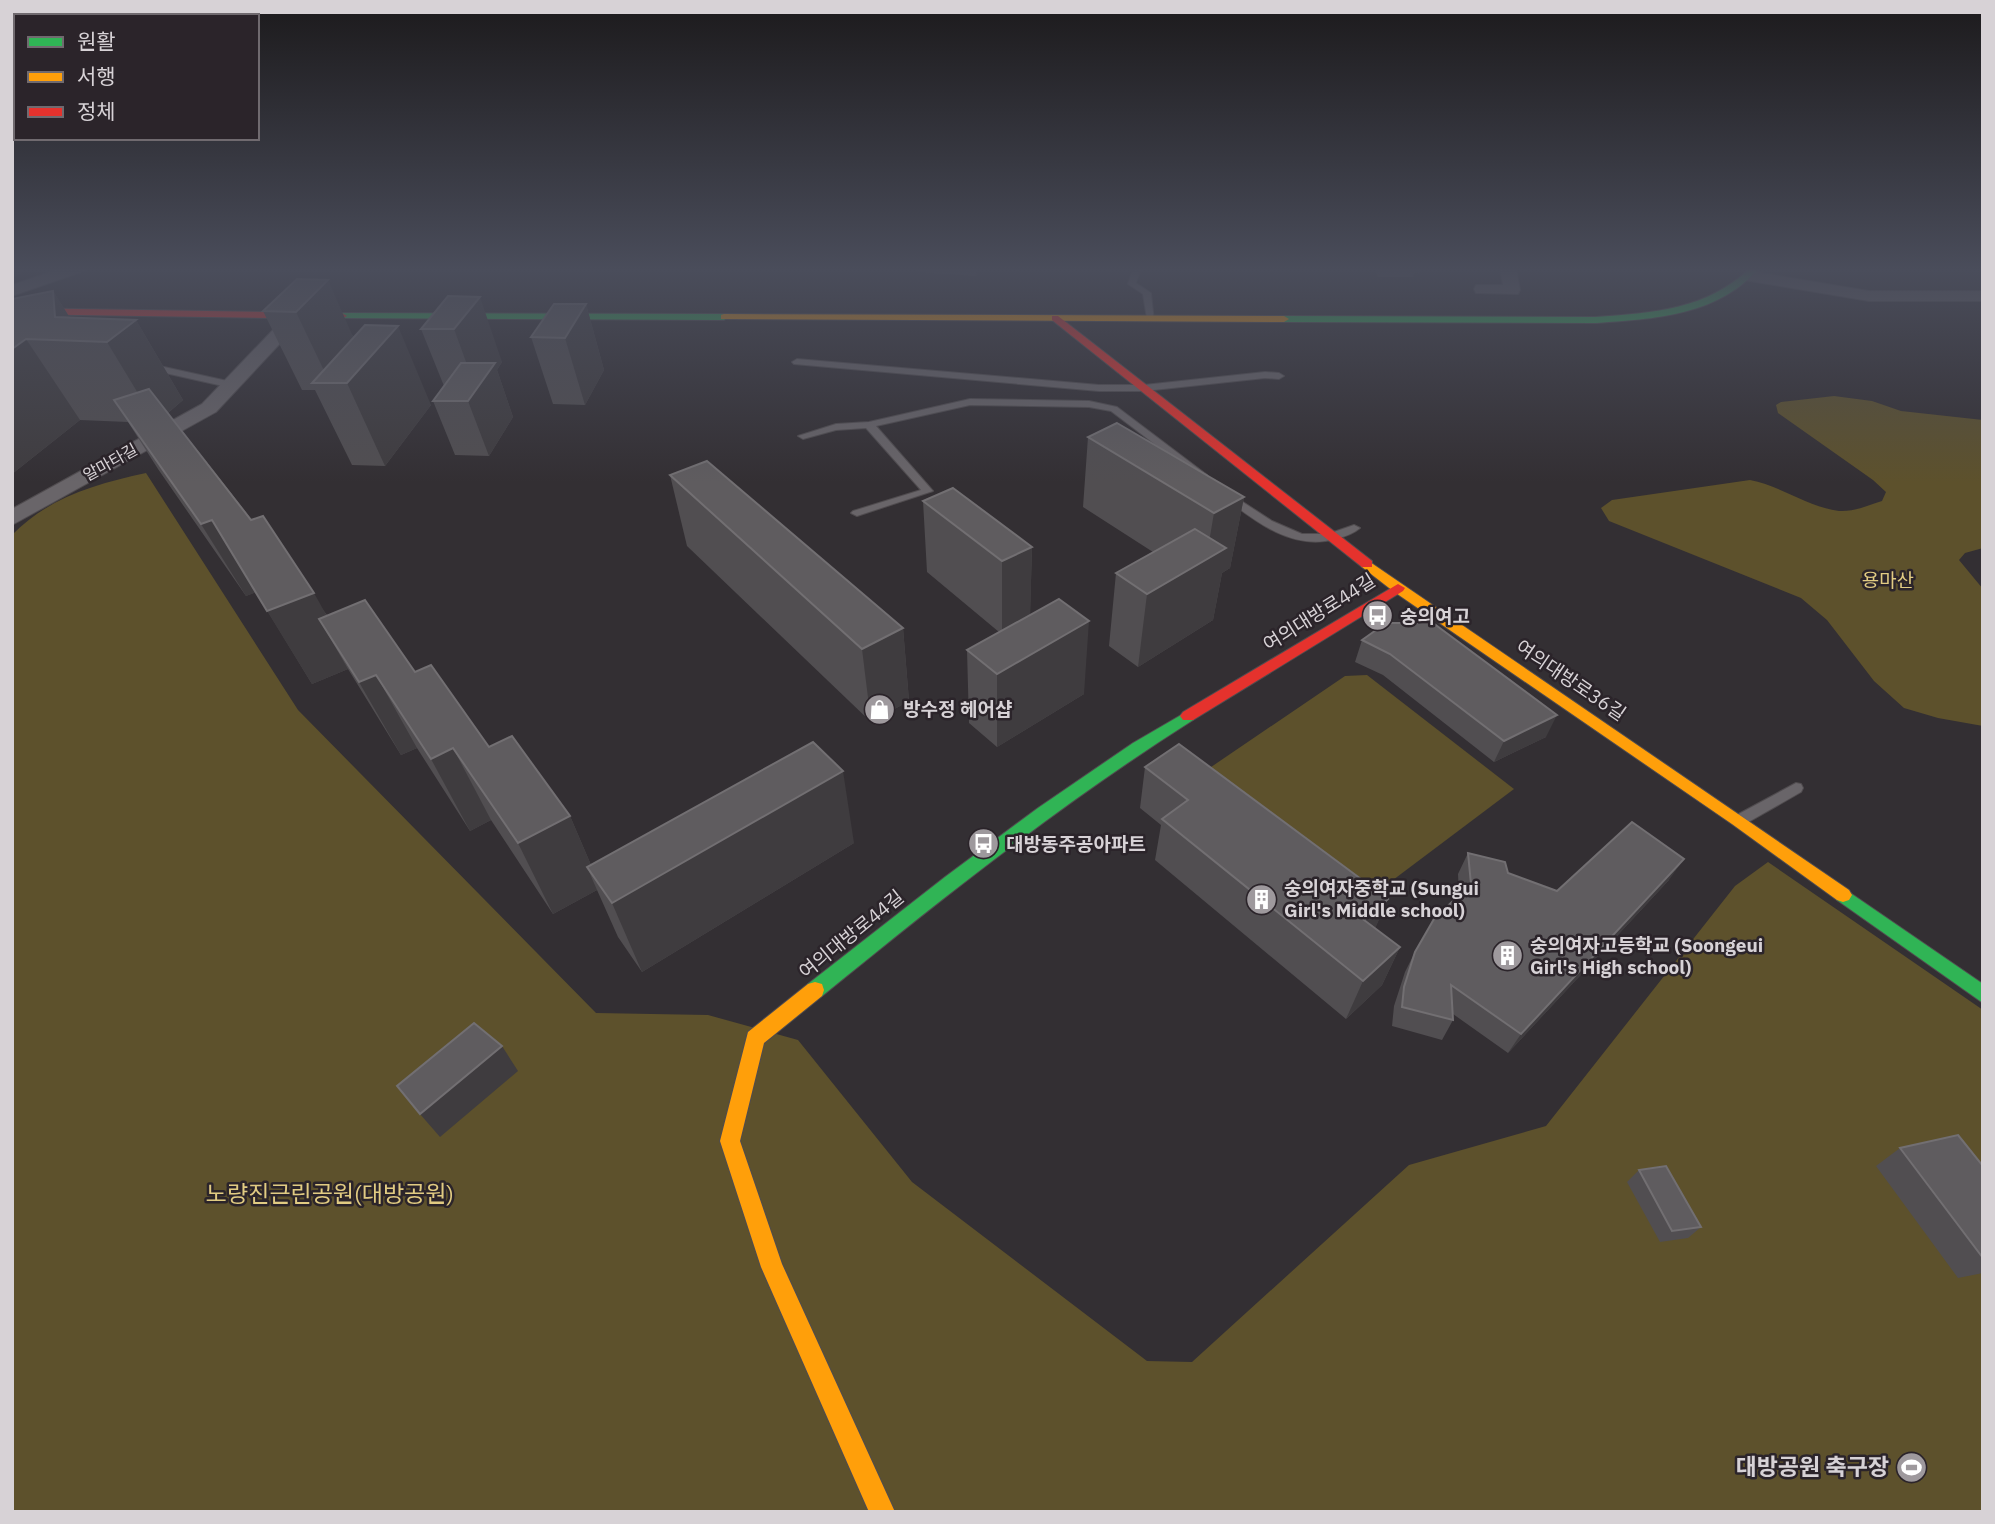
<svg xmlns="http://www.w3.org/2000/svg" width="1995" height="1524" font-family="'IBM Plex Sans','Noto Sans KR',sans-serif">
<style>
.green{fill:#5d512c}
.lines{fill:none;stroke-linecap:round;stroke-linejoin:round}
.lane-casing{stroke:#504c4f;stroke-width:2}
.street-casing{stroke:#504c4f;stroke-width:2}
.fast-casing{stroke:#504c4f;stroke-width:2}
.slow-casing{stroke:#504c4f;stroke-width:2}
.jam-casing{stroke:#504c4f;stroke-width:2}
.lane{fill:#696569;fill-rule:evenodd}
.street{fill:#696569;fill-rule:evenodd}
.fast{fill:#30b455;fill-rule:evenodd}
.slow{fill:#ff9f0a;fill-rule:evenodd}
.jam{fill:#e5322d;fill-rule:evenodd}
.wall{fill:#514e51}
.shaded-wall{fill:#3f3c3f}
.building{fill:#5f5c5f;stroke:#726f72;stroke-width:2}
.labels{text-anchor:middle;stroke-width:5;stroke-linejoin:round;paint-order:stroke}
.far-street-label{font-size:16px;fill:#d7d2d6;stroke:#2b242a}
.park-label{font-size:19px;fill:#e1cb82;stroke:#2b242a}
.street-label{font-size:19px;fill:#d7d2d6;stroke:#2b242a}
.poi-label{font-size:19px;font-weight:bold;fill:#d7d2d6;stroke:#2b242a;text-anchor:start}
.near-park-label{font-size:23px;fill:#e1cb82;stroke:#2b242a}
.near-poi-label{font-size:23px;font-weight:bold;fill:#d7d2d6;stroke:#2b242a;text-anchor:end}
</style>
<rect width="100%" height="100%" fill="#332f33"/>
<g class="green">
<path d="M1834,396l38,5 29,10 82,9v128l-18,5 -6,7 24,29v137l-45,-8 -34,-10 -30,-27 -47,-61 -26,-22 -192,-77 -8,-13 11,-8 138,-20c31,6 58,27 89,31 15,1 30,-6 43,-10l4,-9 -13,-12 -95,-67 -2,-8 5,-3z"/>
<path d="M146,473l152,237 298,303 112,2 90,25 114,142 235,179 45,1 217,-197 137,-39 189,-240 33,-24 215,148v502h-1971v-977c37,-38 84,-51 134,-62z"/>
<polygon points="1367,675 1514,789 1377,892 1186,784 1345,676"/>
</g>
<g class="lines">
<defs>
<g id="lane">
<polygon points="1133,268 1141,268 1136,283 1151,293 1154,321 1147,319 1143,294 1128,284"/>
<polygon points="797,359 1099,385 1144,385 1265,372 1279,373 1284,376 1279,379 1265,378 1144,391 1099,391 794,364 792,362"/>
<polygon points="146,363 232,382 237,385 232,388 143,368 143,364"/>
<polygon points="970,399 1089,401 1117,407 1207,475 1202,478 1198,477 1111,411 1089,407 970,405 876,426 933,491 857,516 851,513 853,511 921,490 866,428 836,430 803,439 798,436 836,424 869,422"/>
<path d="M1229,493l43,28 30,13h26l26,-9 6,3c-7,6 -16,9 -25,11 -42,12 -79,-17 -110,-41l-1,-2z"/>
<polygon points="1796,783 1801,784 1803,788 1801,792 1745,824 1735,824 1733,820 1735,816"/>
</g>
<g id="street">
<polygon points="62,268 86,268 84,271 12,296 12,285"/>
<polygon points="1500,268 1516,268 1520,290 1518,294 1476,293 1474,289 1476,285 1503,285"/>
<polygon points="1750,271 1869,291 1983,291 1983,301 1869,301 1744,280 1742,276"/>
<polygon points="296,311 305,316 302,320 216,412 12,525 12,509 202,404 290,312"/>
</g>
<g id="fast">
<path d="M1750,268h9c-41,48 -105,51 -164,55l-311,-1 -5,-3 5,-3 311,1c57,-4 112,-7 155,-49z"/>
<polygon points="342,313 724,314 729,317 724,320 339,318 337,316"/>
<path d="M1188,711l5,1 3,4 -3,4c-131,83 -251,178 -371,276l-7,2 -7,-2 -2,-6 2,-6 137,-107 93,-69 95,-65z"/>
<polygon points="1843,888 1983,984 1983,1003 1837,900 1834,895 1837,890"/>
</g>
<g id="slow">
<polygon points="724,314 1284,316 1289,319 1284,322 721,319 721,315"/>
<polygon points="1367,560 1849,890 1852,895 1849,900 1843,902 1837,900 1732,824 1393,591 1362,567 1360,564"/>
<polygon points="815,982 822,984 824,990 822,996 764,1043 740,1141 782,1264 895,1512 869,1512 761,1267 720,1141 748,1032 808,984"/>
</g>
<g id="jam">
<polygon points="12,308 342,313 347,316 342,319 12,314"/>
<polygon points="1052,316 1058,316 1372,561 1372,567 1362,567 1052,320"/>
<polygon points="1398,584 1405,588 1403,591 1193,720 1183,720 1180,716 1183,712"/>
</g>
</defs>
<use href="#lane" class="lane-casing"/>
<use href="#street" class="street-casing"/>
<use href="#fast" class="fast-casing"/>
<use href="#slow" class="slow-casing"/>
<use href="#jam" class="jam-casing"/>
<use href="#lane" class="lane"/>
<use href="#street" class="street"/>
<use href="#fast" class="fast"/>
<use href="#slow" class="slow"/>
<use href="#jam" class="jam"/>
</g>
<g class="wall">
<polygon points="918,268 980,268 976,276 918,272"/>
<polygon points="1086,268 1111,268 1111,271"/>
<polygon points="1374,268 1421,268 1419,273 1414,273 1413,277 1378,277"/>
<polygon points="297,279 354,337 431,405 385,466 352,465 315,390 302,390 263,311"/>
<polygon points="53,291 70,318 136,320 183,400 168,413 327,615 415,672 489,747 570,816 591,865 854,843 642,972 618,937 597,890 553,914 491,820 470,831 417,748 401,755 348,669 312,684 256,592 246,596 158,469 128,422 80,420 12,474 12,299"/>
<polygon points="448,296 502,362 497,370 513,417 489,456 455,455 433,401 444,386 421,329"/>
<polygon points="586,304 604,370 585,405 553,404 531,337"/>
<polygon points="1088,437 1244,497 1230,568 1222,573 1213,620 1138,667 1109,646 1116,573 1153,552 1083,507"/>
<polygon points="670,475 903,628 909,701 871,722 687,546"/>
<polygon points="923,501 1032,547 1030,614 1084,694 997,747 969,723 967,650 999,632 927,572"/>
<polygon points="1386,623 1546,737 1494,762 1383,675 1355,662 1362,640"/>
<polygon points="1145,767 1388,899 1375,928 1400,947 1382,985 1346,1019 1155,860 1161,825 1140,808"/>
<polygon points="1468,853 1508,873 1557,891 1669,880 1508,1053 1453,1014 1453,1020 1442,1040 1392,1026 1394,1006 1405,972 1415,952 1459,895 1458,874"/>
<polygon points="1900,1148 1983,1166 1983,1273 1958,1278 1876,1166"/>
<polygon points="1639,1170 1701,1227 1688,1238 1660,1242 1627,1182"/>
</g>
<g class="shaded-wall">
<polygon points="12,268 29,268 12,279"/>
<polygon points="976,268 980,268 976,276"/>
<polygon points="328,280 362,357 330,383 296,312"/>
<polygon points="53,291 85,342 55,317"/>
<polygon points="480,297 502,362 497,370 513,417 489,456 468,401 476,389 454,329"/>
<polygon points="586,304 604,370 585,405 565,338"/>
<polygon points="136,320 183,400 156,423 107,342"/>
<polygon points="398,326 431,405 385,466 347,383"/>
<polygon points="26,339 80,420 12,474 12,349"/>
<polygon points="1244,497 1230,568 1222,573 1213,620 1138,667 1147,594 1206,560 1214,513"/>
<polygon points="212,520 257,592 246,596 201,524"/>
<polygon points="1032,547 1030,619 1002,634 1002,561"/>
<polygon points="314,593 355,666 319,619 348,669 312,684 267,611"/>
<polygon points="1089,621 1084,694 997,747 997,674"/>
<polygon points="903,628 909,701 871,722 862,649"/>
<polygon points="376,675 417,748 401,755 359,682"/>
<polygon points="1557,715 1546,737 1494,762 1504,741"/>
<polygon points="453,748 491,820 470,831 431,759"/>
<polygon points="843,771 854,843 642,972 612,903"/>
<polygon points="570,816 600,886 587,867 597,890 553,914 518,843"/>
<polygon points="1684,859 1669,880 1508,1053 1521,1034"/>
<polygon points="1388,899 1371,938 1364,920"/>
<polygon points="1400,947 1382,985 1346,1019 1363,981"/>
<polygon points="502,1046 518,1071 440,1137 420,1114"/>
</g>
<g class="building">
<polygon points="297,279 328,280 296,312 263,311"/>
<polygon points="53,291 55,317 136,320 107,342 26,339 12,349 12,299"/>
<polygon points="448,296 480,297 454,329 421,329"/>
<polygon points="554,304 586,304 565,338 531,337"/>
<polygon points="365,325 398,326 347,383 312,383"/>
<polygon points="461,363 495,363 468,401 433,401"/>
<polygon points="149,389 251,520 263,516 314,593 267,611 212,520 201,524 114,400"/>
<polygon points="1117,423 1244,497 1214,513 1088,437"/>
<polygon points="707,461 903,628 862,649 670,475"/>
<polygon points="953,488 1032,547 1002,561 923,501"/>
<polygon points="1195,529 1226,548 1147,594 1116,573"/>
<polygon points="1059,599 1089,621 997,674 967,650"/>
<polygon points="365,600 415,672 431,665 489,747 512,736 570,816 518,843 453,748 431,759 376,675 359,682 319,619"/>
<polygon points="1386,623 1433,623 1557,715 1504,741 1390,654 1362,640"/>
<polygon points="813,742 843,771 612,903 587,867"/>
<polygon points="1179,744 1388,899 1364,920 1400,947 1363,981 1162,819 1188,800 1145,767"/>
<polygon points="1632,822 1684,859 1521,1034 1451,985 1453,1020 1402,1007 1404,987 1415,952 1434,919 1471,884 1468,853 1505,862 1508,873 1557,891"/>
<polygon points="474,1023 502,1046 420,1114 397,1086"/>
<polygon points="1958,1135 1983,1166 1983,1258 1900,1148"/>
<polygon points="1666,1166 1701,1227 1672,1231 1639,1170"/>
</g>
<linearGradient id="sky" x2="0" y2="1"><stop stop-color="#1c1a1c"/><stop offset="0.56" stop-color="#4a4d5b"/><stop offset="1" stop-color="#4a4d5b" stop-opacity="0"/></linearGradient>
<rect width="1995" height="482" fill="url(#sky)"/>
<defs>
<symbol id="bus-disc" viewBox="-11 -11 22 22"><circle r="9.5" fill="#9e999d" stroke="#2b242a"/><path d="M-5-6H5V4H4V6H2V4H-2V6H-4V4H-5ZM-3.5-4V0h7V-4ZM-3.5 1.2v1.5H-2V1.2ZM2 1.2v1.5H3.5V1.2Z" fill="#fff"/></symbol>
<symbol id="shop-disc" viewBox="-11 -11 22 22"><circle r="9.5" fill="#9e999d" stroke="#2b242a"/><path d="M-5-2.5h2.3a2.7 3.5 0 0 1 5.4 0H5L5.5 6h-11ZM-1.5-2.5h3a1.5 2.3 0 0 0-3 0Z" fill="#fff"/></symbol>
<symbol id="building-disc" viewBox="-11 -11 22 22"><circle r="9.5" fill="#9e999d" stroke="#2b242a"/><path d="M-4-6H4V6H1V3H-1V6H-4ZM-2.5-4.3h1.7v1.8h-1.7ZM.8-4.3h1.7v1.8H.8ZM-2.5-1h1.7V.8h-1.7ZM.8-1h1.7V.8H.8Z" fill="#fff"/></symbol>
<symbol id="stadium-disc" viewBox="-11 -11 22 22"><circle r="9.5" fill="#9e999d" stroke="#2b242a"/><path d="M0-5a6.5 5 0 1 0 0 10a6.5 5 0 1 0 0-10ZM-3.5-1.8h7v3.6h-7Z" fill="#fff"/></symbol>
</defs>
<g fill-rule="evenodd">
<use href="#bus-disc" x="1360" y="598" width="35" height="35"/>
<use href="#shop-disc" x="862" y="692" width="35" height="35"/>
<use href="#bus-disc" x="966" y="826" width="35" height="35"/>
<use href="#building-disc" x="1244" y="882" width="35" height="35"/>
<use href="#building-disc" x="1490" y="938" width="35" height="35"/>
<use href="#stadium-disc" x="1894" y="1450" width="35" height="35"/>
</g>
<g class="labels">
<g class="far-street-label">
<text transform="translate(110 462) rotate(-29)" y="6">알마타길</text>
</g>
<g class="park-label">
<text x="1888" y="587">용마산</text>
</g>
<g class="street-label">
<text transform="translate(1319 612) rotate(-32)" y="7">여의대방로44길</text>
<text transform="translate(1571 680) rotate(34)" y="7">여의대방로36길</text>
<text transform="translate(851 934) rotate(-39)" y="7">여의대방로44길</text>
</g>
<g class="poi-label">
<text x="1400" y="623">숭의여고</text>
<text x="903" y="716">방수정 헤어샵</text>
<text x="1006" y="851">대방동주공아파트</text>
<text x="1284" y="895">숭의여자중학교 (Sungui<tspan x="1284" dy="22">Girl's Middle school)</tspan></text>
<text x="1530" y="952">숭의여자고등학교 (Soongeui<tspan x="1530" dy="22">Girl's High school)</tspan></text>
</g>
<g class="near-park-label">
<text x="330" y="1202">노량진근린공원(대방공원)</text>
</g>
<g class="near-poi-label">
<text x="1889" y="1475">대방공원 축구장</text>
</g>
</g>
<rect width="1995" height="1524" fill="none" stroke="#d7d2d6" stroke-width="28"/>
<rect x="14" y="14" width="245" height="126" fill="#2b242a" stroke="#706a6f" stroke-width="2"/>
<rect x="28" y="37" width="35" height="10" fill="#30b455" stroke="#706a6f" stroke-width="2"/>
<text x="77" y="49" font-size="21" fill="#d7d2d6">원활</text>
<rect x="28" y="72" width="35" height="10" fill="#ff9f0a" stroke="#706a6f" stroke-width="2"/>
<text x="77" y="84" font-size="21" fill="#d7d2d6">서행</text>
<rect x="28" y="107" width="35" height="10" fill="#e5322d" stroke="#706a6f" stroke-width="2"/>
<text x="77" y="119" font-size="21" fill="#d7d2d6">정체</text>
</svg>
